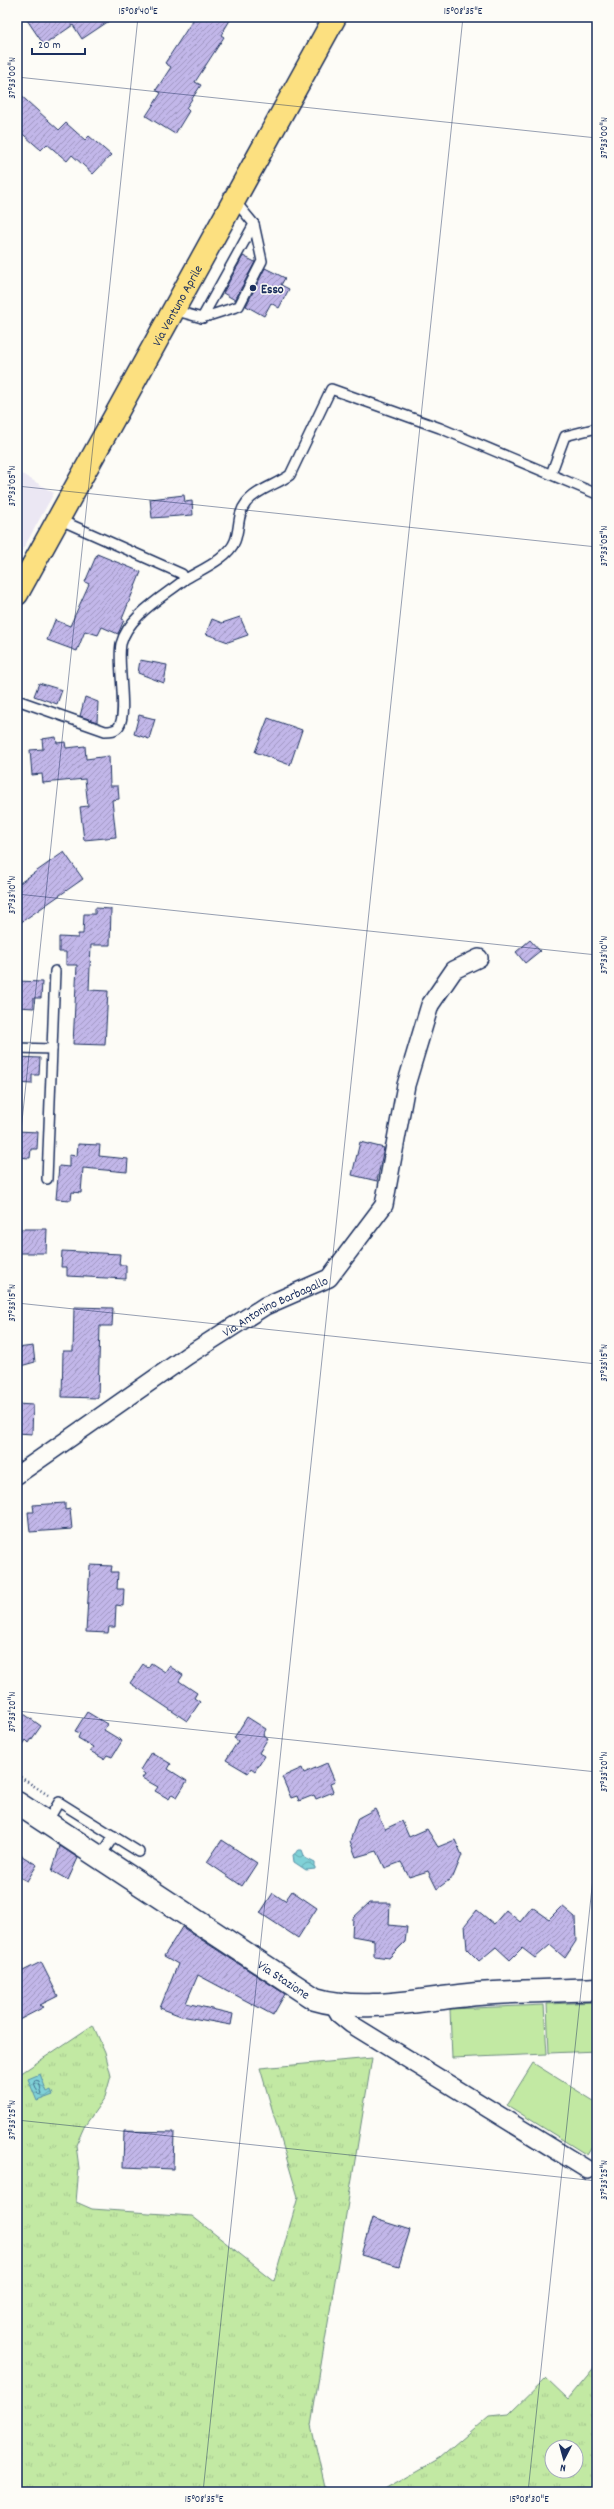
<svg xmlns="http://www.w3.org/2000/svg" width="614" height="2509" font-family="Dekko,sans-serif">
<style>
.built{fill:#ebe7f3}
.grass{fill:url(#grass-tufts);stroke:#6e8c80;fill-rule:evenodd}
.pitch{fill:#c2e9a3;stroke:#6e8c80}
.water{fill:url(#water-waves);stroke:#5890a7}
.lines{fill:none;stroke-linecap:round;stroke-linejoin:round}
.shore{stroke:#43708e;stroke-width:1}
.building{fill:url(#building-hatch);stroke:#1b2f5e}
.lane-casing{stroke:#1b2f5e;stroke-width:12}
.street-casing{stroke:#1b2f5e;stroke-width:20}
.secondary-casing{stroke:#1b2f5e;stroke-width:25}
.primary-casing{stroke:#1b2f5e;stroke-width:25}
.path{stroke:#1b2f5e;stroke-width:2.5;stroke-dasharray:1 3;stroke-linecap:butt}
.lane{stroke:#fdfcf7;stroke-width:9}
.street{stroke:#fdfcf7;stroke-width:17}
.secondary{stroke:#fdfcf7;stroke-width:22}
.primary{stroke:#fce080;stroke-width:22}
.ticks{fill:none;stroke:#1b2f5e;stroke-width:1;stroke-opacity:0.45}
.poi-dot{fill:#1b2f5e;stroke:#fdfcf7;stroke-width:1.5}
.labels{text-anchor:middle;stroke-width:3;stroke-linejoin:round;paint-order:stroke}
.poi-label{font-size:13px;font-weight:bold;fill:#1b2f5e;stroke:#fdfcf7;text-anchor:start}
.street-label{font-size:13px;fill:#1b2f5e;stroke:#fdfcf7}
.neatline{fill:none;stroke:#1b2f5e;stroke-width:1.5}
.ticks-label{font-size:10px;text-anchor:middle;fill:#1b2f5e}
</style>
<defs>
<pattern id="grass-tufts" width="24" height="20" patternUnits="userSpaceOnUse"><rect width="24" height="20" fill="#c2e9a3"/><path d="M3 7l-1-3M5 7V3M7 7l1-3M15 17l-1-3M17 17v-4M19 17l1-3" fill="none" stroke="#a6c88f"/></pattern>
<pattern id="water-waves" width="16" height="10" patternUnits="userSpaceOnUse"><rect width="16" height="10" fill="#80d1d7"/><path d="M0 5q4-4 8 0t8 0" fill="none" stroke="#68aab2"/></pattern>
<pattern id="building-hatch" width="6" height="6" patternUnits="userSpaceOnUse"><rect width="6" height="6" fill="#c2b7e9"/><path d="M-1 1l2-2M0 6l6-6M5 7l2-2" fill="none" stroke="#9d95c0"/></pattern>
</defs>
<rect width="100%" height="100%" fill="#fdfcf7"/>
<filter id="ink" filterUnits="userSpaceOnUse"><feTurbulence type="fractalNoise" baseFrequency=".025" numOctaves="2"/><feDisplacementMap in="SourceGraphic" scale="8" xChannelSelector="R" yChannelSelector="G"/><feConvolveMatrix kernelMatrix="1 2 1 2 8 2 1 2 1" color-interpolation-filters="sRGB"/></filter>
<g filter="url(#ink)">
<polygon class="built" points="17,471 54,493 17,560"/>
<g class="grass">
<polygon points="93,2025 105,2052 111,2076 105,2097 84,2127 76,2145 79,2168 76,2202 92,2209 192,2216 274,2281 298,2197 260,2068 372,2058 311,2425 326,2492 17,2492 17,2076"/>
<path d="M597,2364v128h-216l58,-33 50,-43 20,-2 37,-36 22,21zM552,2447h24v24h-24z"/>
</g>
<g class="pitch">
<polygon points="597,2002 597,2051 549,2053 547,2004"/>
<polygon points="544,2005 547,2054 452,2058 450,2009"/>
<polygon points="533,2063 597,2103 597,2139 587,2155 507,2105"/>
</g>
<g class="water">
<polygon points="299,1850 302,1850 305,1858 315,1863 315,1869 306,1870 294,1862 293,1855"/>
<polygon points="40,2074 47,2092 51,2090 53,2095 37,2101 28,2079"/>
</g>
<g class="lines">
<polygon class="shore" points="35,2080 39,2081 42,2095 39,2095 34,2083"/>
</g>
<g class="building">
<polygon points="25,17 115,17 82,39 73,25 44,45"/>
<polygon points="195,17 232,17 221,35 224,37 195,82 201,85 186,108 189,111 175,134 146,116 161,93 156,90 171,67 165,63"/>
<polygon points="17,92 59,130 66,123 85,140 89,136 111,155 93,174 72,155 67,161 47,144 41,150 17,129"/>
<polygon points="243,256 255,262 235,300 223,293"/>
<polygon points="265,268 285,278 281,285 289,289 279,308 271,303 264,316 246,306"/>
<polygon points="184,495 185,502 192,501 193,515 152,518 150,499"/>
<polygon points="97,554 141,572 122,619 124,620 118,634 102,627 98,635 85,631 77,651 47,640 55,620 70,626 89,584 85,582"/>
<polygon points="240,617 248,635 228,642 206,634 212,619 222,623"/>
<polygon points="140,660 167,665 164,683 138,673"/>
<polygon points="39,683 62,690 57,704 34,696"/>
<polygon points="85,697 98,702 97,722 80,716"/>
<polygon points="139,715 155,719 149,739 134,734"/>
<polygon points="268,718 302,730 290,765 255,752"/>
<polygon points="56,737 57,743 65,742 66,748 85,746 86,759 109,756 110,786 118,786 119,799 112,800 116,837 84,840 80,807 88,806 85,779 43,783 42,774 32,775 30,750 43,749 42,739"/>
<polygon points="64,852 83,879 17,925 17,885"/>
<polygon points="95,908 111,909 110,945 91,945 89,990 108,991 105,1045 73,1044 77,965 66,965 66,952 59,952 59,937 78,938 78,934 83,934 84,914 95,914"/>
<polygon points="530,940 540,951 525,963 516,952"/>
<polygon points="17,981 42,982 41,998 34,998 34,1008 17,1007"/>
<polygon points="17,1057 40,1058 39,1075 32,1075 32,1084 17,1083"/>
<polygon points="17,1131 38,1132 37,1149 31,1149 30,1158 17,1157"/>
<polygon points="360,1142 384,1148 377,1181 352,1175"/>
<polygon points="78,1144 100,1145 99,1156 128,1159 127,1172 83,1168 81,1193 72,1192 71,1200 56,1199 59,1166 69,1167 69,1155 77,1156"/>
<polygon points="17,1229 47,1229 46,1253 17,1253"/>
<polygon points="62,1251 120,1254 119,1265 126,1265 126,1279 67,1276 67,1267 61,1267"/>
<polygon points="74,1307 113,1308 112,1326 100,1326 98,1398 62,1397 63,1351 73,1351"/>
<polygon points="33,1346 35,1362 17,1367 17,1348"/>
<polygon points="17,1404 33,1405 32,1434 17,1433"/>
<polygon points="65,1503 65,1510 70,1509 72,1529 30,1532 28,1512 34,1512 33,1505"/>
<polygon points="90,1565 112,1566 111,1572 118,1572 117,1589 124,1589 123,1606 116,1605 115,1627 109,1627 108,1633 86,1632"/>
<polygon points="151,1663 165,1672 169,1666 183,1675 179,1681 197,1693 194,1698 200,1702 187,1721 130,1683 143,1664 148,1668"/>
<polygon points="17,1709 41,1726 29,1743 26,1740 17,1754"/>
<polygon points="87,1712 107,1724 104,1730 122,1741 112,1757 107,1755 104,1759 90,1751 93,1747 78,1738 80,1733 75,1731"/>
<polygon points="247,1717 266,1729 263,1735 268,1738 259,1753 264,1756 255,1771 251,1768 248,1773 226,1760 238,1741 234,1738"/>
<polygon points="151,1752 171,1764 168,1769 187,1781 177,1797 172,1794 169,1799 155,1791 158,1787 142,1778 145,1774 140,1770"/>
<polygon points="327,1763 335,1782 330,1784 333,1792 316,1799 314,1795 299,1801 297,1796 291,1798 282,1777 302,1768 304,1773"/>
<polygon points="375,1809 385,1829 402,1821 409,1837 427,1829 438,1847 455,1840 462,1855 453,1877 437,1889 428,1871 409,1877 401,1862 385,1868 377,1851 356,1857 350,1841 358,1818"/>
<polygon points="222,1840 257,1863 242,1886 207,1862"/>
<polygon points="60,1846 78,1858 68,1880 52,1871"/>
<polygon points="17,1853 37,1865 27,1881 17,1876"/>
<polygon points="292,1891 317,1908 298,1938 260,1913 273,1893 285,1901"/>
<polygon points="369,1903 390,1903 389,1925 407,1927 405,1942 389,1958 374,1956 374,1940 352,1936 353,1918"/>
<polygon points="562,1906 575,1917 576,1941 565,1958 550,1945 535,1958 522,1948 510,1960 496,1947 479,1961 467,1949 465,1925 477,1910 494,1924 506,1910 520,1922 532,1907 549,1919"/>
<polygon points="182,1927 285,1994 273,2015 198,1975 186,2003 233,2014 231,2025 181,2016 160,2008 178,1964 164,1956"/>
<polygon points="41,1962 58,1996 40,2005 44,2007 17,2021 17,1974"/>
<polygon points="124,2131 174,2132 173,2169 123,2167"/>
<polygon points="372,2218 410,2230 399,2266 361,2255"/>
</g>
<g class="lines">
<defs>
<g id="lane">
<polyline points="173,310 202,318 254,224 235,201"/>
<polyline points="202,318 239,306 262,261 254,224"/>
<polyline points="551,474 565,436 597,428"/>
<path d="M184,580c16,-10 44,-21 51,-39 5,-13 2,-27 11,-38 10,-13 30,-18 44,-28l41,-86 109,39 157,66"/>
<path d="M17,700l88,31c5,0 11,0 14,-5 9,-13 -2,-62 2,-82 7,-28 42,-47 63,-64l-2,-6 -124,-55"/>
<polyline points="17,1048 52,1049"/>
<polyline points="47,1179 55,971"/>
<polyline points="47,1822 59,1802 139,1852"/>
<polyline points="100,1857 114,1836"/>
</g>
<g id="street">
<path id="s1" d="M17,1475l170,-119 78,-50 64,-28 55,-73 22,-120 24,-80 24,-35 25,-12"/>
<polyline points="334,2005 340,2015 351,2024 588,2170"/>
</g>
<g id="secondary">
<path id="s2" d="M17,1803l298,196c49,15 112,-1 163,-5 40,-3 79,-3 119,-5"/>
</g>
<g id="primary">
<path id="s3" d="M17,594l318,-577"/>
</g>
</defs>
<use href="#lane" class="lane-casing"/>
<use href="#street" class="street-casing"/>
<use href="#secondary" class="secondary-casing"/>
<use href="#primary" class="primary-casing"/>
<polyline class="path" points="17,1775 48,1795"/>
<use href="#lane" class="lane"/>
<use href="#street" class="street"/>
<use href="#secondary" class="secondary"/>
<use href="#primary" class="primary"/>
</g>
</g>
<path class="ticks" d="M17,77l580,61M17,486l580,61M17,894l580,61M17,1169l121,-1152M17,1303l580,61M17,1711l580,61M17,2120l580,61M203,2492l260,-2475M528,2492l69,-652"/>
<circle class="poi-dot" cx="253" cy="288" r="4"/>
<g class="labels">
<g class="poi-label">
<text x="261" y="293">Esso</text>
</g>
<g class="street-label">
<text dy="5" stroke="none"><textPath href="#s3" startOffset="330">Via Ventuno Aprile</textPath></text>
<text dy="5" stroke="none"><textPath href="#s1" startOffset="309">Via Antonino Barbagallo</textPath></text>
<text dy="5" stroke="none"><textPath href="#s2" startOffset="320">Via Stazione</textPath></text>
</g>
</g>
<rect width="614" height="2509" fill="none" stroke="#fdfcf7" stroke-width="44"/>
<g transform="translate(564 2459) rotate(186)"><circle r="19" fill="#fdfcf7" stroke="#a3aaba"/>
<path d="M0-3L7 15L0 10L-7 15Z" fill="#1b2f5e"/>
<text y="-6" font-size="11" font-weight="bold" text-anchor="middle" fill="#1b2f5e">N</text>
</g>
<path d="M32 48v6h53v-6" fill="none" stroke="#1b2f5e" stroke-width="2"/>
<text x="38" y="48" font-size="12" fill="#1b2f5e" stroke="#fdfcf7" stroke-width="3" paint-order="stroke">20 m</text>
<rect x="22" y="22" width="570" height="2465" class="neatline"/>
<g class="ticks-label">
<text x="138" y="14">15°08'40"E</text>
<text x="463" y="14">15°08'35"E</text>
<text transform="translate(11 78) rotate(-90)" y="4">37°33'00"N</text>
<text transform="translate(603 138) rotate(-90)" y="4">37°33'00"N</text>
<text transform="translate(11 486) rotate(-90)" y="4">37°33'05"N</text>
<text transform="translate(603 546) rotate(-90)" y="4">37°33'05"N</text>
<text transform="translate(11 895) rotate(-90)" y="4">37°33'10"N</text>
<text transform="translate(603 955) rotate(-90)" y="4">37°33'10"N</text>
<text transform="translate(11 1303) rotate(-90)" y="4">37°33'15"N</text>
<text transform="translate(603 1363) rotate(-90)" y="4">37°33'15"N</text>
<text transform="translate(11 1712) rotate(-90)" y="4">37°33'20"N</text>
<text transform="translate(603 1772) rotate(-90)" y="4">37°33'20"N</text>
<text transform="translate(11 2120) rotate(-90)" y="4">37°33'25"N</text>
<text transform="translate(603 2180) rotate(-90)" y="4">37°33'25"N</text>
<text x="204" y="2502">15°08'35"E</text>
<text x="529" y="2502">15°08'30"E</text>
</g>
</svg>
